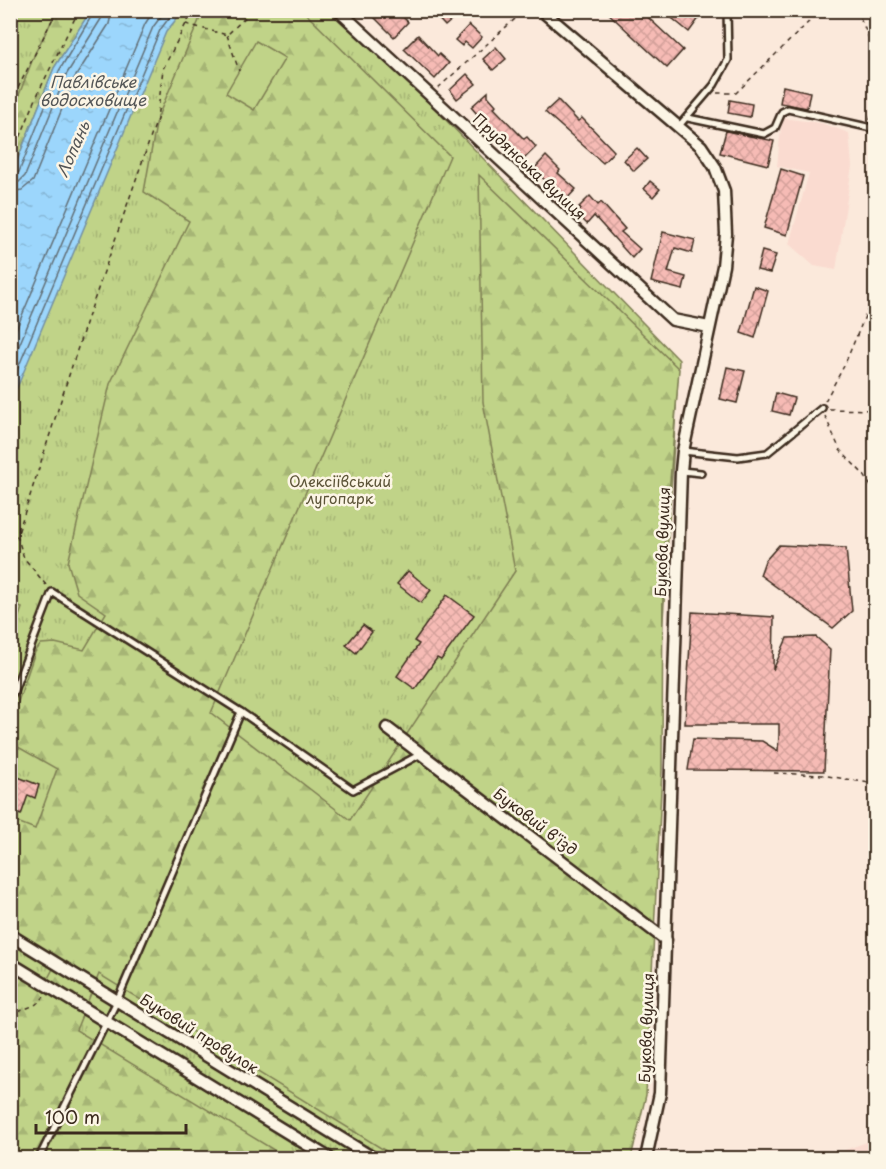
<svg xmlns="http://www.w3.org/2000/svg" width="886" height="1169" font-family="'Playpen Sans',sans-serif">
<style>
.built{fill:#fadbd0}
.grass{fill:url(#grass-tufts);stroke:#7e7e53;stroke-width:1.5}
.forest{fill:url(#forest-firs);stroke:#7e7e53;stroke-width:1.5}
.pitch{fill:#c0d388;stroke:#7e7e53;stroke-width:1.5}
.water{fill:url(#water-ripples);stroke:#7591a3;stroke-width:1.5}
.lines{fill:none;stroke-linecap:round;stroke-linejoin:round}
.shore{stroke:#626f77;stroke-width:1.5}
.building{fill:url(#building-cross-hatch);stroke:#3b2a1e;stroke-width:1.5}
.service-casing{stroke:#3b2a1e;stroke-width:10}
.minor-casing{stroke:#3b2a1e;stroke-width:15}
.path{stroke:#3b2a1e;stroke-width:1.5;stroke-dasharray:4.5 4.5;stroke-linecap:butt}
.service{stroke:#fcf5e5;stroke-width:5}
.minor{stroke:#fcf5e5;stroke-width:10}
.labels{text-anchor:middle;stroke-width:5;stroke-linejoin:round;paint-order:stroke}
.street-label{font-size:15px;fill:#3b2a1e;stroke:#fcf5e5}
.park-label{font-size:15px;fill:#5c5438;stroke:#fcf5e5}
.water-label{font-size:16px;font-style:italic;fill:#535556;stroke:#fcf5e5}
</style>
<defs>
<pattern id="grass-tufts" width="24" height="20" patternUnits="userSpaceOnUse" patternTransform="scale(1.5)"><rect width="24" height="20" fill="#c0d388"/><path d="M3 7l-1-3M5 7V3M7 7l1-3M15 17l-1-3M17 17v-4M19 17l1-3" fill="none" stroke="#a6b575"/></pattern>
<pattern id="forest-firs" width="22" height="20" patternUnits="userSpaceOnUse" patternTransform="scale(1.5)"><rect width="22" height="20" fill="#c0d388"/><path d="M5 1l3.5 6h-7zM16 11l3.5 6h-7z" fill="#a6b575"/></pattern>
<pattern id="water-ripples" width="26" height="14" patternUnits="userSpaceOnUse" patternTransform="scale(1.5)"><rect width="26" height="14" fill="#9cd6fc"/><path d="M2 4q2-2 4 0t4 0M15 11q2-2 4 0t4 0" fill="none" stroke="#87b8d8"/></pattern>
<pattern id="building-cross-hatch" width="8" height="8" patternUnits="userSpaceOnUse" patternTransform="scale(1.5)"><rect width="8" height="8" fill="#f6bbb5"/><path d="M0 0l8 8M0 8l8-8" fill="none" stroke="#d4a19b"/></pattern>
</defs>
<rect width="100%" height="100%" fill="#fbe9db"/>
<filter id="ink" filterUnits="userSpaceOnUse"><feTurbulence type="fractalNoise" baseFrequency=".0167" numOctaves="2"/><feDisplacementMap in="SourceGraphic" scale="12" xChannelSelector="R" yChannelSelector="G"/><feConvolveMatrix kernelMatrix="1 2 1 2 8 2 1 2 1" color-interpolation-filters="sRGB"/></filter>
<g filter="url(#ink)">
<g class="built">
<polygon points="782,118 821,123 849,133 852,166 836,270 814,266 789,244 809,173 777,166"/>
<polygon points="875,1139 875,1158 842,1158 845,1150"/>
</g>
<polygon class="grass" points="10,11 340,11 679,360 634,1090 623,1158 11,1158"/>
<g class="forest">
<polygon points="57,11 91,11 54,68 11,176 11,116 35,53"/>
<polygon points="203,11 303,11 450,156 211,713 350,820 515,571 483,402 479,175 679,369 663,568 662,769 646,1095 631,1158 397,1158 99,974 76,1030 287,1158 11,1158 10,965 45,984 56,963 11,935 10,819 35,829 57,769 11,743 11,722 35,652 41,644 55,643 84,650 106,613 77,593 68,563 110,384 189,221 144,192 157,119"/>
</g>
<g class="pitch">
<polygon points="256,41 285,58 254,110 226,93"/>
<polygon points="11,604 22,608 11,639 10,604"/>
</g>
<polygon class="water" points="91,10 183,11 166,32 11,402 11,176 54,68"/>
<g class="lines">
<g class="shore">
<polyline points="10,176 19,172 59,71 95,10"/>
<polyline points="10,183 19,182 25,176 66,75 101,19 103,10"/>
<polyline points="10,192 22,190 33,181 74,79 109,24 112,10"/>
<polyline points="10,344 145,24 154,10"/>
<polyline points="10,367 153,27 166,10"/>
<polyline points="10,387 160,30 175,10"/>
</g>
</g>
<g class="building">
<polygon points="367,10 396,10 408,22 394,37"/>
<polygon points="440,10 463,10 445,26 435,15"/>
<polygon points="605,10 640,10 683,50 667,68"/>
<polygon points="662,10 698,10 702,14 689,32"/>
<polygon points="469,25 482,37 472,48 465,42 462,46 455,40"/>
<polygon points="418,35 438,56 439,54 449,63 435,79 404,49"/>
<polygon points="496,47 506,59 493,70 483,59"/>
<polygon points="467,74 476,84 457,99 450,90"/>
<polygon points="783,86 810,92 807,108 780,103"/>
<polygon points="488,92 488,96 496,105 494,108 524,139 527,137 536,147 523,160 506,140 502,143 471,107"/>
<polygon points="558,100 578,121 582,118 614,151 603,163 545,112"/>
<polygon points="730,100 752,104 750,117 728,113"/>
<polygon points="726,131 774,141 768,165 720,153"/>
<polygon points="637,148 647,159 634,171 624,160"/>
<polygon points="546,156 560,170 558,173 576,189 565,201 534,169"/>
<polygon points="781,169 803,176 787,235 764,228"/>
<polygon points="650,181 660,189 653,197 644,189"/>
<polygon points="590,196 598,205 601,202 625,229 621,232 640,249 632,258 594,216 587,224 577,214 581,209 579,207"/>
<polygon points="663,232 695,240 692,253 675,248 668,272 686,277 683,290 651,282"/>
<polygon points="762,251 776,255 770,273 757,270"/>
<polygon points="754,286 768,291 755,338 741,333"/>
<polygon points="727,367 745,371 737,403 720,399"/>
<polygon points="776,393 794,398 789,415 772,411"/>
<polygon points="779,545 846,548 852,611 833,628 760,575 765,561"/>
<polygon points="408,571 431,590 421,603 397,584"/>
<polygon points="447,595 474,615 441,660 437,658 415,689 397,676 419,644 414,641"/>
<polygon points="692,612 774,617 773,670 787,638 816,637 830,649 824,771 688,770 693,739 762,741 778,751 779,735 779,724 685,724"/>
<polygon points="363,625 372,632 356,653 346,645"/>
<polygon points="10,774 39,785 35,798 28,795 21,815 10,811 18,791 10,788"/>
</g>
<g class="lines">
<defs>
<g id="service">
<polyline points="688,118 764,134 775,128 782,112 788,109 876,129"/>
<polyline points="679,126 714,85 728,60 727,10"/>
<polyline points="683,451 738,457 767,453 822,408"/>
<polyline points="682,471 701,473"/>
<polyline points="10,701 52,592 241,712 353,790 421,754"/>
<polyline points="36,1158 40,1156 117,1001 241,712"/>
</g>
<g id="minor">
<polyline points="338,10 673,320 709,327"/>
<polyline points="541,10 701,146 715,167 724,191 726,234 723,266 683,451 681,471 660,1093 646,1158"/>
<polyline points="387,728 666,940"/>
<polyline points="10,935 373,1158"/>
<polyline points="10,963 329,1158"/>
</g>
</defs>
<use href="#service" class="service-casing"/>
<use href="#minor" class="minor-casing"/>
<g class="path">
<polyline points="857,10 876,55"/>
<polyline points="186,24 227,35 253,10"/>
<polyline points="227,35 239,71"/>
<polyline points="438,88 525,10"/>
<polyline points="717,93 736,93 821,10"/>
<polyline points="10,104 57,10"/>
<polyline points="870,120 876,101"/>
<polyline points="10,162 40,89 79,10"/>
<polyline points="825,401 844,366 876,290"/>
<polyline points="829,409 876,410"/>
<polyline points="825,416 840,450 864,475 876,494"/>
<polyline points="46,585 24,558 17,536 83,332 157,119 163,69 193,10"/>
<polyline points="774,773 822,775 876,784"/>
<polyline points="10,1015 35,1005 44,997"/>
</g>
<use href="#service" class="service"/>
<use href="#minor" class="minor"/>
</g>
</g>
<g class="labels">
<g class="street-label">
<text transform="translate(529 167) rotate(43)" y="5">Прудянська вулиця</text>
<text transform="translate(663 542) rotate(-88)" y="5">Букова вулиця</text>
<text transform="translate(535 822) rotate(37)" y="5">Буковий в'їзд</text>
<text transform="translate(647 1028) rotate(-88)" y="5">Букова вулиця</text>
<text transform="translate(199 1034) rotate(32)" y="5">Буковий провулок</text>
</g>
<g class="park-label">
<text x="340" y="487">Олексіївський<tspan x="340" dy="17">лугопарк</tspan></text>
</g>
<g class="water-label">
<text x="93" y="88">Павлівське<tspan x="93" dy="18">водосховище</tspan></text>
<text transform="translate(73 149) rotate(-66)" y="6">Лопань</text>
</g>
</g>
<rect width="886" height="1169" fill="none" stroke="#fcf5e5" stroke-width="36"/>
<rect x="18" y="18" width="850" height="1133" fill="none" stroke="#3b2a1e" stroke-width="2" filter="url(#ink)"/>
<path d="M36 1124v9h150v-9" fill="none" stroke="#3b2a1e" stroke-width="3"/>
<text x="45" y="1124" font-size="18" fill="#3b2a1e" stroke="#fcf5e5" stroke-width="4.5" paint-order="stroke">100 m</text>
</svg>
